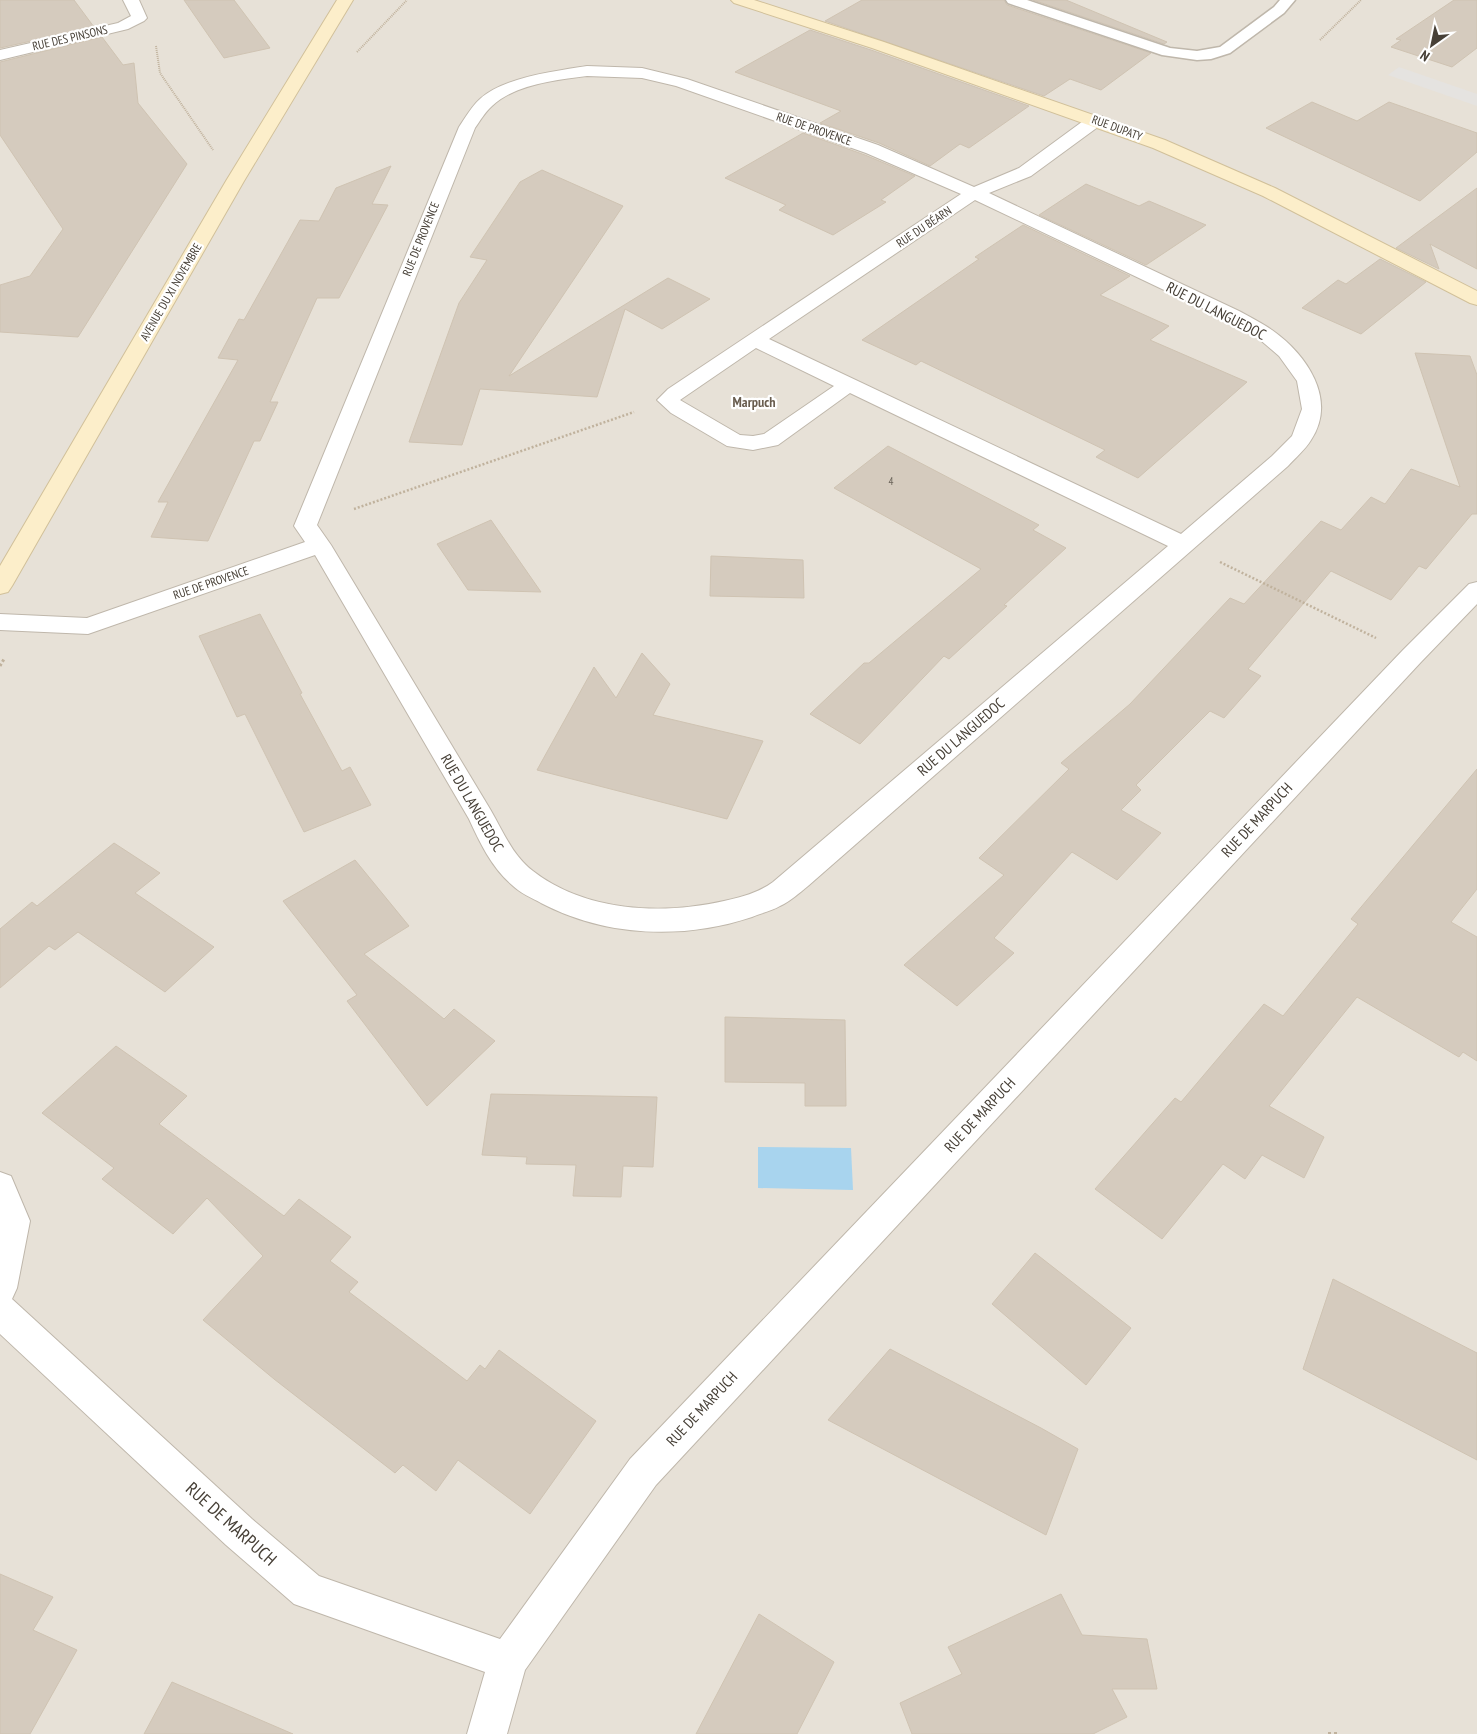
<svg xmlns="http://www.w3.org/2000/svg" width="1477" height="1734" font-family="'PT Sans Narrow',sans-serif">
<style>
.residential{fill:#e7e1d7}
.parking{fill:#e5e3e0}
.water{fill:#a8d4ee}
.building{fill:#d5cbbe;stroke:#cfc3b2}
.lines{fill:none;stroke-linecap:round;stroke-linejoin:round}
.lane-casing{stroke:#bfb7ab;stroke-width:3}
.street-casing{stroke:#bfb7ab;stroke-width:2}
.secondary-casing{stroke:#d1c09a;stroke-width:2}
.path-far3{stroke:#c0b29d;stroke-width:2;stroke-dasharray:1 1;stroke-linecap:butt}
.path-far2{stroke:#c0b29d;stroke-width:2.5;stroke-dasharray:2 2;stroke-linecap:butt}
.path-far1{stroke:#c0b29d;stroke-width:3;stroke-dasharray:2.5 2.5;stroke-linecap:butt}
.path{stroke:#c0b29d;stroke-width:4;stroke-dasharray:3 3;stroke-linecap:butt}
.lane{fill:#fff;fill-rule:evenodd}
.street{fill:#fff;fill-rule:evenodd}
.secondary{fill:#fceeca;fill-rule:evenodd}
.labels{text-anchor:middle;stroke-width:4.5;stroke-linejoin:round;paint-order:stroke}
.far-number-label{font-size:11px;fill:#6a6359}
.far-street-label{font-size:12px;fill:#474037;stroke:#fff}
.far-neighbourhood-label{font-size:14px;font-weight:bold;fill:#695d4f;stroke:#fff}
.street-label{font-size:15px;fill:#474037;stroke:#fff}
.near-street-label{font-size:18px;fill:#474037;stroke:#fff}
</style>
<rect width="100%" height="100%" fill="#f4f0e9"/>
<rect class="residential" x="0" y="0" width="1477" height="1734"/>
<polygon class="parking" points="1399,67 1477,94 1477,106 1388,75"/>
<polygon class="water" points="758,1147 851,1148 853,1190 758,1188"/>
<g class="building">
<polygon points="0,0 74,0 94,27 0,48"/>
<polygon points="184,0 234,0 270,48 224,58"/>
<polygon points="862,0 1004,0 1007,5 1151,53 1101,90 1070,79 1044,96 825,21"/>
<polygon points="1033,0 1066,0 1167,42 1164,44"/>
<polygon points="1454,0 1477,0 1477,48 1452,67 1391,47 1401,40 1396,39"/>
<polygon points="810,30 871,50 1029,106 969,148 960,144 930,166 879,143 820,123 841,111 735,72"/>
<polygon points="102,37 123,65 134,63 138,103 187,164 78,337 0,332 0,285 30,276 63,229 0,135 0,62"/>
<polygon points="1312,102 1357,121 1389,102 1477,133 1477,152 1420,201 1266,128"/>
<polygon points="803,133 865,155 915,176 881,200 886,202 833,235 779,210 786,205 725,178"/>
<polygon points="391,166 372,204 388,205 339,298 317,298 270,402 278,402 260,441 254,441 208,541 151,537 168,502 158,502 238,360 218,358 239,319 244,320 300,220 319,221 336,188"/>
<polygon points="542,170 623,206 509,376 668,278 710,299 662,329 625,309 597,397 480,389 462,445 409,442 459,303 487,260 470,257 520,182"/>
<polygon points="1086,184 1139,206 1149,201 1206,225 1146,265 1039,215"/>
<polygon points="1477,188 1477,269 1430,244 1439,269 1396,248"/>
<polygon points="1023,225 1130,276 1100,295 1169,326 1150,340 1247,382 1138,478 1096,457 1105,450 921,361 916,365 862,340 979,259 975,257"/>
<polygon points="1380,259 1426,282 1361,334 1302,308 1338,280 1346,284"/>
<polygon points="1415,353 1470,356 1477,375 1477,514 1472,514 1426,569 1419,566 1391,600 1331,571 1248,669 1261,676 1224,718 1210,711 1136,785 1141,790 1121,810 1161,833 1117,880 1072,852 994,938 1014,953 957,1006 904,965 1004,875 979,858 1069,769 1061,763 1130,704 1230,598 1244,604 1321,521 1341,530 1371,497 1385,504 1411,469 1460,487"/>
<polygon points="888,446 1039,525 1033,530 1066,548 1004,605 1007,606 949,659 944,656 860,744 810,714 864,663 869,663 981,569 834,488"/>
<polygon points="491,520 541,592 468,590 437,544"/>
<polygon points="711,556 803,560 804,598 710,596"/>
<polygon points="260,614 302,693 300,694 342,771 350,767 371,805 304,832 245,714 237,717 199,636"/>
<polygon points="642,653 670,684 653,715 763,741 727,819 537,770 594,667 616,698"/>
<polygon points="1477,769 1477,889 1451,922 1477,937 1477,1061 1463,1052 1459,1057 1357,997 1269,1106 1324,1137 1304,1178 1262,1155 1245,1179 1223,1164 1162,1239 1095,1189 1175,1098 1181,1102 1264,1004 1283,1016 1358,924 1351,919"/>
<polygon points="114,843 160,873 135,893 214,947 165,992 78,932 55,950 49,946 0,988 0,929 32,902 37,906"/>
<polygon points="355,860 409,926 364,954 444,1019 454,1009 495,1041 427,1106 347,1001 357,995 283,901"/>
<polygon points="725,1017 845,1020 846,1106 805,1106 805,1083 725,1082"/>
<polygon points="116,1046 187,1096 159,1124 284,1216 299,1199 351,1237 330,1261 358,1282 349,1292 467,1381 480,1365 485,1369 499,1350 596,1421 530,1514 458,1460 436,1491 403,1465 395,1473 274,1379 203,1320 263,1256 207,1198 173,1234 102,1179 114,1168 42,1113"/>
<polygon points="491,1094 657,1097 653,1167 623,1166 621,1197 573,1196 576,1165 526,1164 527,1157 482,1155"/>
<polygon points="1035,1253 1131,1328 1086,1385 992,1304"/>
<polygon points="1333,1279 1477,1353 1477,1460 1303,1369"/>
<polygon points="890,1349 1041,1428 1078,1449 1046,1535 828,1420"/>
<polygon points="0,1574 53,1597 33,1630 77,1650 30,1734 0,1734"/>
<polygon points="1061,1594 1082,1635 1147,1639 1157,1689 1112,1689 1127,1717 1093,1734 912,1734 900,1703 962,1674 948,1647"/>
<polygon points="759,1614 834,1662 797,1734 696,1734"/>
<polygon points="172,1682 293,1734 144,1734"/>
</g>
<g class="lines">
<defs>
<polygon id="lane" points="1006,0 1027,0 1170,48 1197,51 1220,47 1274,7 1280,0 1295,0 1284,13 1230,53 1211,59 1197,60 1162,55 1008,3"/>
<g id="street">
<polygon points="123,0 139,0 147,18 144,21 128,29 0,60 0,50 118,23 131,16"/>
<path d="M587,66l55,2 45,11 191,66 96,42 45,-19 71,-52h12l2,4 -2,4 -71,52 -42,17 250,118c11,6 23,12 33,19 34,24 66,69 39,110 -6,10 -16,18 -23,26l-480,420c-9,7 -17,15 -28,20 -8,5 -19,7 -28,11 -69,23 -146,20 -211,-14 -9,-5 -21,-10 -29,-18 -20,-17 -32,-42 -43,-66l-154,-264 -227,79 -88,-4v-16l87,4 218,-76 -11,-16 165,-399c6,-9 13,-21 21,-28 24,-22 76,-28 107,-33zM587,76l55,2 34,8 190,67 95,41 -293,195 -11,11 14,13 56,33 26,4 25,-5 72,-52 318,153 -395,336c-15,11 -32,15 -49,19 -62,14 -138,11 -191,-30 -21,-16 -30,-40 -43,-62l-159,-264 -14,-20 158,-397c5,-7 10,-16 17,-22 23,-22 65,-26 95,-30zM975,200l250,119 33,19 21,18 18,25 5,28 -10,27 -20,20 -91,78 -412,-195zM756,348l78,38 -70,48 -11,2 -13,-1 -60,-35z"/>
<polygon points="1477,582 1477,604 1421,662 656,1485 525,1670 507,1734 467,1734 485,1672 294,1604 226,1545 0,1334 0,1172 11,1176 30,1221 17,1288 12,1299 252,1519 319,1576 500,1639 630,1459 1403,650 1469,584"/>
</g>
<g id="secondary">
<polygon points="337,0 353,0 244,181 12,586 8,592 0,594 0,566 226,181"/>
<polygon points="731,0 754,0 884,42 1165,140 1275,188 1477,291 1477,305 1470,303 1263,196 1153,148 872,48 734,3"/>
</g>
</defs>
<use href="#lane" class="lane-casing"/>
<use href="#street" class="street-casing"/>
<use href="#secondary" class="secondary-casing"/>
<g class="path-far3">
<polyline points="1320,40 1361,0"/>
<polyline points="156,46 160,73 213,150"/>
<polyline points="357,52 407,0"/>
</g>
<g class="path-far2">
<polyline points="354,509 634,412"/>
<polyline points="1220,562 1376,638"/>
</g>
<polyline class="path-far1" points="0,666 4,659"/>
<polyline class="path" points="1328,1734 1337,1734"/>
<use href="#lane" class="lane"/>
<use href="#street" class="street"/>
<use href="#secondary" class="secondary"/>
</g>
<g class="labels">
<g class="far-number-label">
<text x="891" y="485">4</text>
</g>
<g class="far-street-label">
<text transform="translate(70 38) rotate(-13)" y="4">RUE DES PINSONS</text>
<text transform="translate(1117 128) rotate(20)" y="4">RUE DUPATY</text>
<text transform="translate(814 129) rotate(19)" y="4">RUE DE PROVENCE</text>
<text transform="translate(924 227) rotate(-34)" y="4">RUE DU BÉARN</text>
<text transform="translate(421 239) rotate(-68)" y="4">RUE DE PROVENCE</text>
<text transform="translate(171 292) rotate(-60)" y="4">AVENUE DU XI NOVEMBRE</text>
<text transform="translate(211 583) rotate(-19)" y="4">RUE DE PROVENCE</text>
</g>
<g class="far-neighbourhood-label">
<text x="754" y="407">Marpuch</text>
</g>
<g class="street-label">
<text transform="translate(1216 311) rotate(27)" y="5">RUE DU LANGUEDOC</text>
<text transform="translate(961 737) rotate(-41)" y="5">RUE DU LANGUEDOC</text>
<text transform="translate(472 803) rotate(60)" y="5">RUE DU LANGUEDOC</text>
<text transform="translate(1257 820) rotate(-47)" y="5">RUE DE MARPUCH</text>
<text transform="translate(980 1115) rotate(-47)" y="5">RUE DE MARPUCH</text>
<text transform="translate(702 1409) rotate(-47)" y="5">RUE DE MARPUCH</text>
</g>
<g class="near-street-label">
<text transform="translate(231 1524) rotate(42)" y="6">RUE DE MARPUCH</text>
</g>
</g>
<g transform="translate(1432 45) rotate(213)" stroke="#ffffff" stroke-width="4" paint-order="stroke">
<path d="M0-4L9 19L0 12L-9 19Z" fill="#474037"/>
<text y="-8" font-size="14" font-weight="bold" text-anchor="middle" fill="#474037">N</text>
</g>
</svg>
